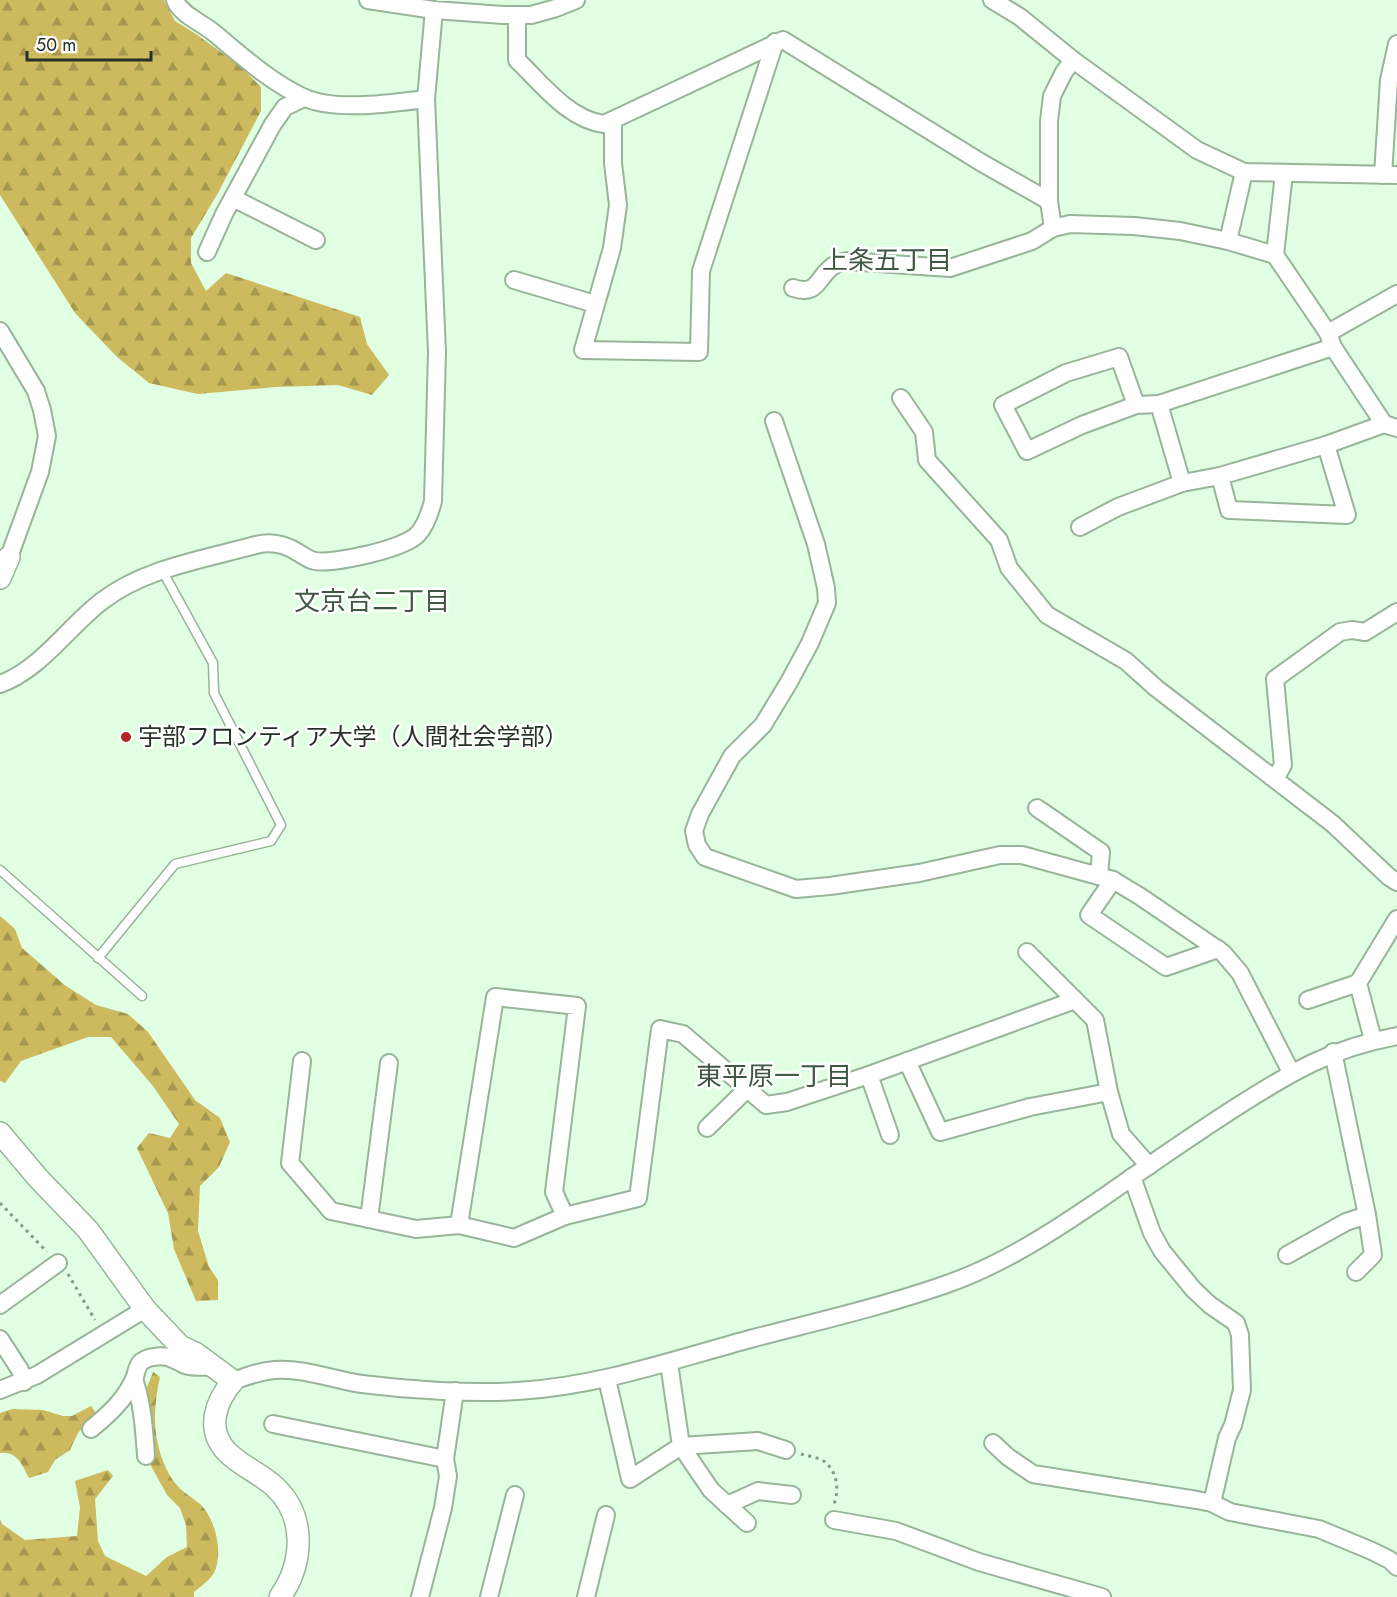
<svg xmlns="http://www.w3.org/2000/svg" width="1397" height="1597" font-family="Jost,'Noto Sans JP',sans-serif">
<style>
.forest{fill:url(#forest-firs)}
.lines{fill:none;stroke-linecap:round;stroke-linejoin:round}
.service-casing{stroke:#98b499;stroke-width:11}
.minor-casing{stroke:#98b499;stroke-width:20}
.tertiary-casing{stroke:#98b499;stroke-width:24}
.path{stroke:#849985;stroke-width:3;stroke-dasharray:3 4.5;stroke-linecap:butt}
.service{stroke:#fff;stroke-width:8}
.minor{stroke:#fff;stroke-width:16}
.tertiary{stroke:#fff;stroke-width:21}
.poi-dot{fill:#b5242a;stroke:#fff;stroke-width:2}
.labels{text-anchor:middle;stroke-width:5;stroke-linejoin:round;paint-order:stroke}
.poi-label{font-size:24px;fill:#263227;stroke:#fff;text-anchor:start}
.neighbourhood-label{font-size:26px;fill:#3f5840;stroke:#fff}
</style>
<defs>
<pattern id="forest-firs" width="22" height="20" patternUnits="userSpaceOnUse" patternTransform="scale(1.5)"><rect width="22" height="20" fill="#cdb95e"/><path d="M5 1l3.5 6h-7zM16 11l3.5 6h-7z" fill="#a6974e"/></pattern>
</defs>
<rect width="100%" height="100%" fill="#e1ffe2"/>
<g class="forest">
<polygon points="0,0 164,0 175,21 196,34 240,66 261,87 261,111 218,193 191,238 191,263 206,291 226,273 360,317 367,344 389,375 372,395 338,385 276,387 198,394 149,383 117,357 75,313 0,195"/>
<polygon points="0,916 15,929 22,948 66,986 96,1005 128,1014 148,1032 195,1100 220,1118 230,1142 219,1167 200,1186 198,1231 209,1267 218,1280 218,1300 196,1301 174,1249 168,1213 137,1148 149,1133 170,1138 179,1124 153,1086 111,1037 88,1037 21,1061 5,1083 0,1081"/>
<path d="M153,1372l7,5c-7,31 -8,61 6,91 9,20 18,23 34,36 15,14 24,49 14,69 -4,7 -14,14 -20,19v5h-194v-78l2,5 23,16 52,-4 3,-29 -5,-26 33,-11 5,6 -18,23 3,42 7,15 41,20 21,-19 20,-10 -1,-22 -6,-17 -13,-13 -17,-31v-25l-4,-49z"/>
<path d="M91,1406l5,7 -18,20 -8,17 -15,10 -7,12 -19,6c-6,-12 -12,-28 -29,-25v-40l12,-4 31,1 20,6h9z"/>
</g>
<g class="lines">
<defs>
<g id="service">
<polyline points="0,870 142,996"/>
<polyline points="98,958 175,864 271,841 281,825 214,693 213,663 163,572"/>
</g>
<g id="minor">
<path d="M175,0c5,14 27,23 38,32 28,23 57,50 90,65 32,15 89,6 123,2"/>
<polyline points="368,0 434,10 503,15 531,15 556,8 576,0"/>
<polyline points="992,0 1020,17 1073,60 1197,150 1244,172 1397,175"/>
<path d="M517,15v45c24,23 52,60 87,64l179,-84 199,123 67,38"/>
<polyline points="613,120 613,163 618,205 612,248 583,350 699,352 701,271 775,42"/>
<polyline points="1244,172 1228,241 1275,255 1328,333 1333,347 1384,424 1397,428"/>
<polyline points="1383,175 1389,80 1397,44"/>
<polyline points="233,198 316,240"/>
<polyline points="1053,228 1049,201 1049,121 1052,96 1064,72 1073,60"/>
<polyline points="207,252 224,214 273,124 285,107 304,98"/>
<polyline points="1275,255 1284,173"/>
<polyline points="514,280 595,304"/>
<path d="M793,288c26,8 23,-10 40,-22 4,-3 9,-4 14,-5l103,7 82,-27 21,-13 17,-4 64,2 46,5 48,10"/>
<polyline points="0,331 36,391 42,410 47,436 40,472 9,557"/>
<polyline points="1328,333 1397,294"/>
<polyline points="901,398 924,432 927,460 999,540 1009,568 1047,615 1126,661 1156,688 1333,824 1389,877 1397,882"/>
<polyline points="1159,404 1182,483"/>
<polyline points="1136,405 1119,357 1066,373 1003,405 1027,451 1082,425 1136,405 1159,404 1333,347"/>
<polyline points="774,421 816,544 826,588 827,603 810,643 789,682 763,725 732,756 700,814 694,831 697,845 705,857 796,889 830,886 919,873 1000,855 1022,855 1113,880 1141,897 1223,953 1240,973 1291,1072"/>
<polyline points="1220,476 1229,510 1347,515 1326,445"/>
<polyline points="1080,527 1118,507 1182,483 1220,476 1326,445 1384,424"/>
<path d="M0,684c40,-14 69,-58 102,-83 43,-33 103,-42 154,-56 15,-4 29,-1 43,8 5,3 10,7 16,8 19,3 90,-12 103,-27 8,-9 12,-21 15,-33l4,-149 -11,-253 8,-89"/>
<polyline points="1275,779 1283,765 1275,679 1340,632 1352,630 1365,632 1397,612"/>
<polyline points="1037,808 1101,852 1099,876"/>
<polyline points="1113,880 1089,915 1166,967 1218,949"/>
<polyline points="1027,952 1095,1020 1109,1092 1121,1134 1149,1166"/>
<polyline points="1308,1000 1358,983"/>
<polyline points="1373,1040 1358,983 1397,919"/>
<polyline points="1333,1052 1367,1215 1373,1255 1356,1272"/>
<polyline points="302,1061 290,1163 331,1211 416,1229 459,1225 495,997 577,1006 554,1192 565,1216 638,1198 660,1029 683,1034 766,1105 787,1102 869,1075 1075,1000"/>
<polyline points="907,1061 940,1132 1030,1107 1109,1092"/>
<polyline points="869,1075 890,1135"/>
<polyline points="707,1128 746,1090"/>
<polyline points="1132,1177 1152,1233 1162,1251 1193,1289 1210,1305 1236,1323 1240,1335 1242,1390 1233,1425 1227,1438 1212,1503"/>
<polyline points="369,1219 389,1063"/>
<polyline points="459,1225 514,1238 565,1216"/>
<polyline points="1287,1255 1346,1222 1367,1215"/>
<polyline points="0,1305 58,1263"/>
<polyline points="0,1339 20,1370 24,1382"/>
<polyline points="669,1363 681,1446 758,1441 786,1450"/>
<path d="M134,1379c9,27 10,50 12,77"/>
<polyline points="607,1379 630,1479 681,1446 711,1490 747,1523"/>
<path d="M233,1381c14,-5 27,-10 42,-11 30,-2 58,10 87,14 47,6 108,10 156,7 81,-5 155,-31 232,-52 65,-17 131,-32 194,-54 59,-20 113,-56 164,-91 43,-30 86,-60 130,-88 55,-35 94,-58 159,-70"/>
<polyline points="0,1390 37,1375 145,1309"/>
<polyline points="273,1424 445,1459"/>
<path d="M91,1429c17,-14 34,-29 43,-50 3,-6 2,-12 7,-17 3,-2 9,-5 13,-5 13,-3 20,3 31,8 9,3 19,2 28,1"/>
<polyline points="993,1443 1008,1457 1033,1474 1197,1500 1212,1503 1230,1512 1319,1529 1372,1551 1390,1560 1397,1567"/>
<polyline points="727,1505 758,1491 792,1495"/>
<polyline points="834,1520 896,1531 979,1562 1102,1597"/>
<polyline points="420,1597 443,1508 448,1476 445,1459 455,1391"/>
<polyline points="489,1597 515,1495"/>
<polyline points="586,1597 606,1515"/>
</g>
<g id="tertiary">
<polyline points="0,578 9,557"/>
<path d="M0,1133l38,45 50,52 57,79 35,37 15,7 38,28c-17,20 -28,48 -6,71 14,14 34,22 48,35 32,30 28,77 5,110"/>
</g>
</defs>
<use href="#service" class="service-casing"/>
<use href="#minor" class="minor-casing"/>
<use href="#tertiary" class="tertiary-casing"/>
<g class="path">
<polyline points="0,1203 47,1252"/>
<polyline points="68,1274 95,1320"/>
<path d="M801,1454c8,2 19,4 24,8 13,11 14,28 9,42"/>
</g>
<use href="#service" class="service"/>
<use href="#minor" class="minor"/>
<use href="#tertiary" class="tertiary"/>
</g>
<circle class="poi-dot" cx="126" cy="737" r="6"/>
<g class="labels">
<g class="poi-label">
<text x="138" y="745">宇部フロンティア大学（人間社会学部）</text>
</g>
<g class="neighbourhood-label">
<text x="887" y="269">上条五丁目</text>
<text x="372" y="610">文京台二丁目</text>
<text x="774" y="1085">東平原一丁目</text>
</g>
</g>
<path d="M27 51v9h124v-9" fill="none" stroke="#263227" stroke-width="3"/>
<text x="36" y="51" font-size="18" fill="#263227" stroke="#ffffff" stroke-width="4.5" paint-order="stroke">50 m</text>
</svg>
